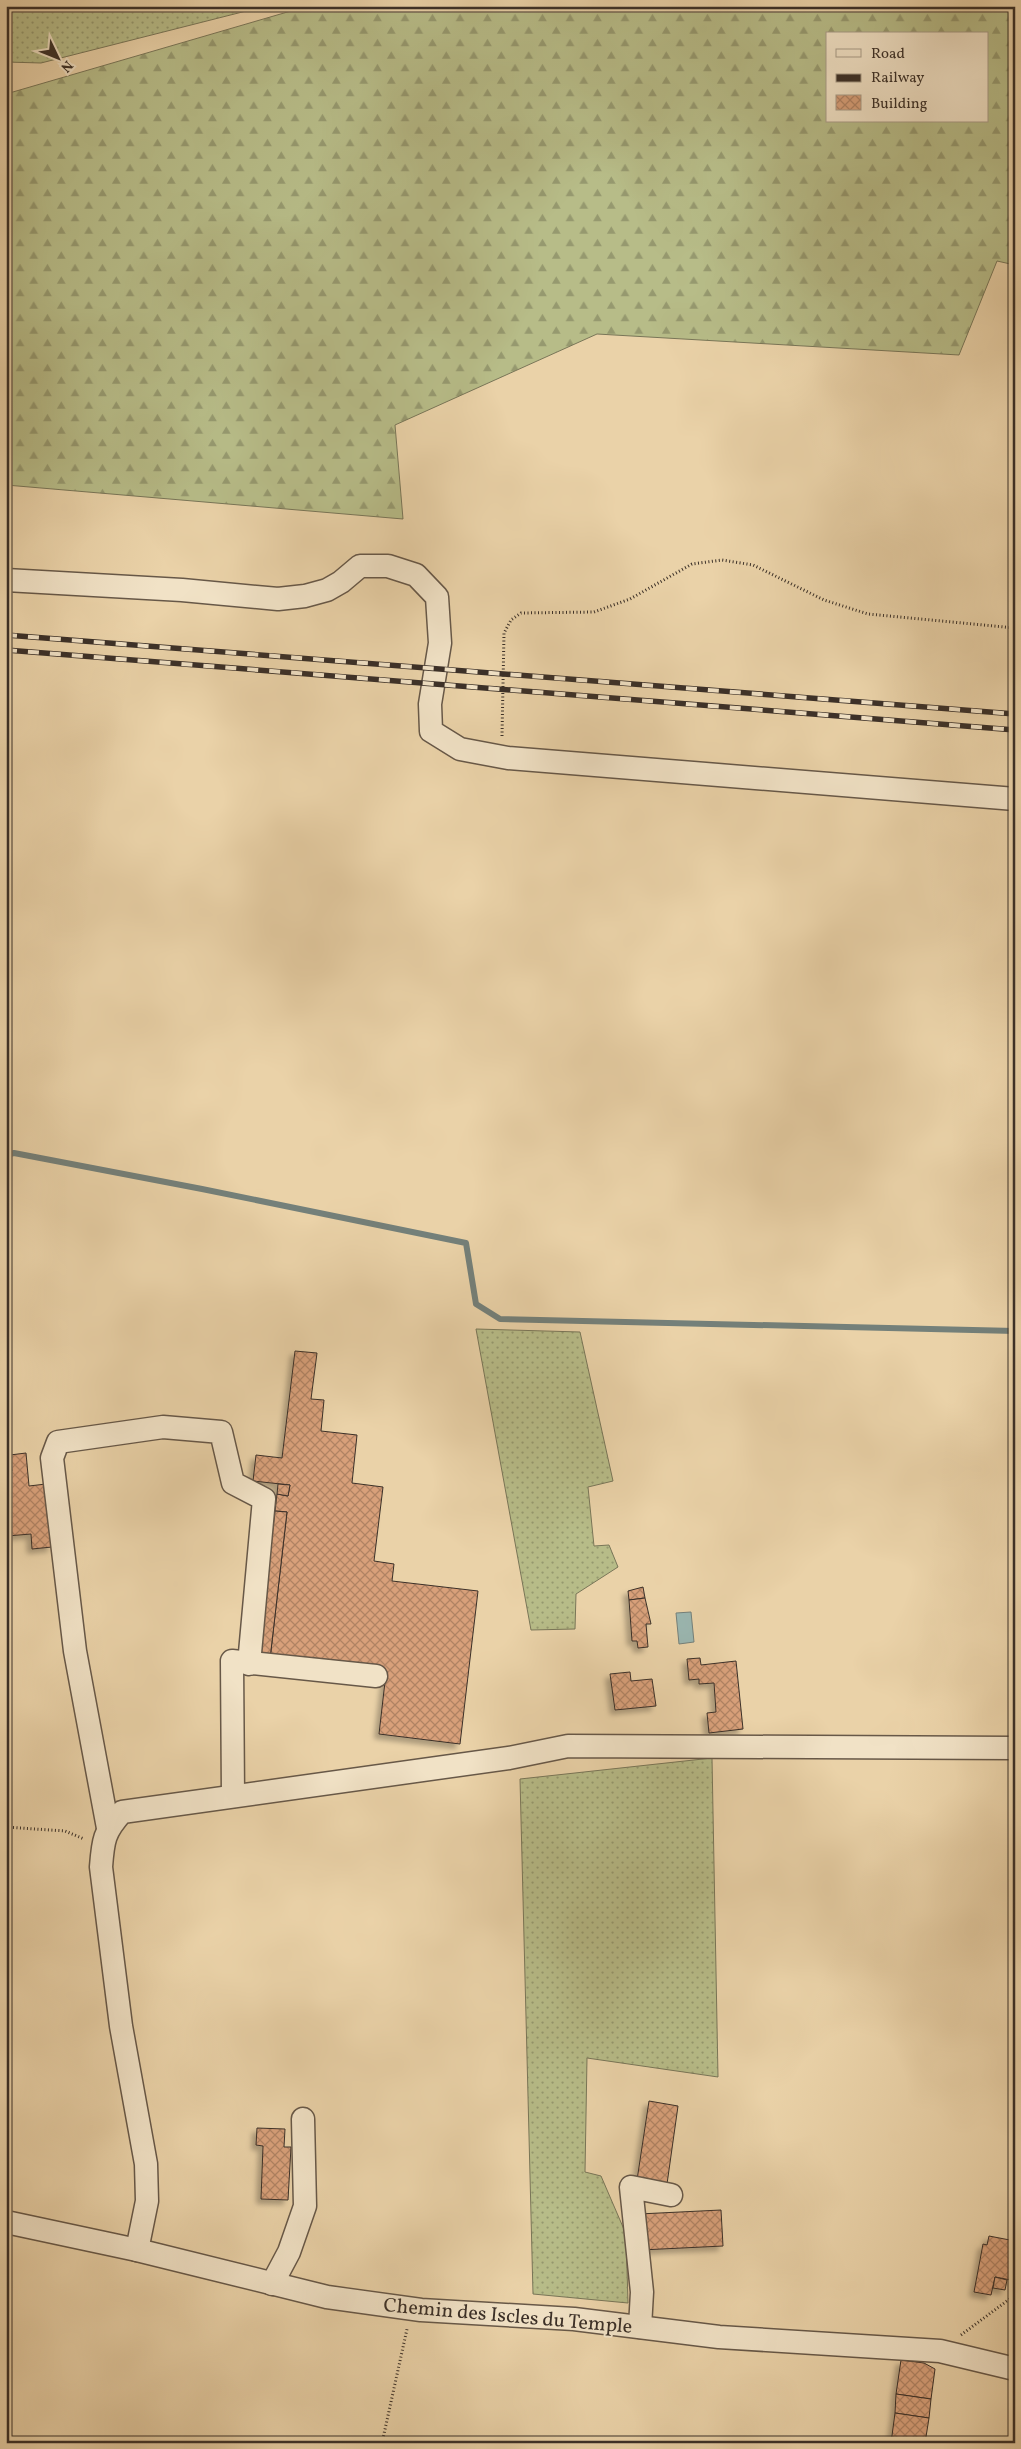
<svg xmlns="http://www.w3.org/2000/svg" width="1021" height="2449" font-family="Vollkorn,serif">
<style>
.grass{fill:url(#grass-dots);stroke:#797658}
.forest{fill:url(#forest-firs);stroke:#797658;fill-rule:evenodd}
.water{fill:#9ab6b0;stroke:#74807a}
.lines{fill:none;stroke-linecap:round;stroke-linejoin:round}
.stream{stroke:#74807a;stroke-width:6}
.building{fill:url(#building-cross-hatch);stroke:#3b3028;filter:url(#shadow)}
.minor-casing{stroke:#675848;stroke-width:25}
.path{stroke:#3b3028;stroke-width:3;stroke-dasharray:1 2.5;stroke-linecap:butt}
.minor{stroke:#f1e2c6;stroke-width:22}
.rail-casing{stroke:#3b3028;stroke-width:5.5}
.rail{stroke:#f1e2c6;stroke-width:4;stroke-dasharray:11;stroke-linecap:butt}
.labels{text-anchor:middle;stroke-width:4;stroke-linejoin:round;paint-order:stroke}
.street-label{font-size:20px;fill:#3b3028;stroke:#f1e2c6}
</style>
<defs>
<pattern id="grass-dots" width="8" height="8" patternUnits="userSpaceOnUse" patternTransform="scale(1.25)"><rect width="8" height="8" fill="#b7bc88"/><path d="M2 2h.1M6 6h.1" fill="none" stroke="#96996f" stroke-width="1.8" stroke-linecap="round"/></pattern>
<pattern id="forest-firs" width="22" height="20" patternUnits="userSpaceOnUse" patternTransform="scale(1.25)"><rect width="22" height="20" fill="#b7bc88"/><path d="M5 1l3.5 6h-7zM16 11l3.5 6h-7z" fill="#96996f"/></pattern>
<pattern id="building-cross-hatch" width="8" height="8" patternUnits="userSpaceOnUse" patternTransform="scale(1.25)"><rect width="8" height="8" fill="#d8a07a"/><path d="M0 0l8 8M0 8l8-8" fill="none" stroke="#b08364"/></pattern>
<filter id="shadow"><feDropShadow dx="-4.5" dy="4.5" stdDeviation="2.5" flood-color="#0004"/></filter>
</defs>
<rect width="100%" height="100%" fill="#ead2a8"/>
<filter id="stains"><feTurbulence type="fractalNoise" baseFrequency=".004" numOctaves="4"/><feColorMatrix values="0 0 0 0 .2 0 0 0 0 .09 0 0 0 0 .02 0 0 0 .5 -.17"/></filter>
<radialGradient id="worn" r=".72"><stop offset=".6" stop-color="#630" stop-opacity="0"/><stop offset="1" stop-color="#630" stop-opacity=".3"/></radialGradient>
<g class="grass">
<polygon points="6,6 266,6 41,63 6,62"/>
<polygon points="476,1329 580,1332 613,1481 588,1487 594,1546 609,1545 618,1567 576,1594 575,1629 531,1630"/>
<polygon points="712,1758 718,2077 587,2058 585,2172 601,2176 626,2234 628,2303 533,2294 520,1779"/>
</g>
<path class="forest" d="M308,6h707v259l-18,-4 -38,94 -362,-21 -202,91 8,94 -397,-34v-391zM827,34h160v87h-160z"/>
<polygon class="water" points="691,1612 694,1642 679,1644 676,1613"/>
<g class="lines">
<polyline class="stream" points="6,1155 14,1153 202,1189 466,1243 476,1304 500,1319 1015,1331"/>
</g>
<g class="building">
<polygon points="295,1351 317,1353 311,1399 324,1400 321,1431 357,1435 352,1483 383,1487 374,1561 394,1564 392,1581 478,1591 460,1744 379,1734 386,1673 270,1659 287,1512 275,1511 277,1494 288,1496 290,1485 253,1481 256,1455 282,1458"/>
<polygon points="26,1453 29,1486 46,1484 52,1547 32,1549 31,1534 7,1536 6,1471 12,1471 10,1455"/>
<polygon points="278,1484 290,1485 288,1496 277,1494"/>
<polygon points="275,1511 287,1512 270,1659 258,1658"/>
<polygon points="643,1587 645,1598 629,1600 628,1591"/>
<polygon points="645,1598 651,1624 646,1624 648,1647 638,1648 637,1641 632,1641 629,1600"/>
<polygon points="700,1658 701,1665 736,1661 743,1729 709,1733 707,1713 716,1712 714,1683 699,1684 699,1679 689,1680 687,1659"/>
<polygon points="630,1672 631,1681 652,1679 656,1706 615,1710 610,1674"/>
<polygon points="649,2101 678,2106 667,2184 637,2180"/>
<polygon points="257,2128 285,2129 284,2147 291,2147 288,2200 261,2199 263,2146 256,2145"/>
<polygon points="721,2210 723,2246 641,2250 639,2214"/>
<polygon points="989,2236 1015,2241 1015,2260 1011,2280 995,2277 991,2295 974,2292 983,2244 987,2245"/>
<polygon points="995,2277 1007,2280 1005,2290 993,2288"/>
<polygon points="901,2360 924,2363 935,2369 931,2399 896,2394"/>
<polygon points="896,2394 931,2399 929,2418 895,2413"/>
<polygon points="895,2413 929,2418 925,2443 891,2443"/>
</g>
<g class="lines">
<defs>
<g id="minor">
<polyline points="6,580 182,590 278,599 305,596 327,590 341,582 360,566 388,566 416,575 437,597 440,643 430,704 431,731 460,749 508,758 1015,799"/>
<polyline points="233,1796 232,1661 376,1676"/>
<polyline points="108,1828 75,1651 52,1458 58,1442 163,1427 221,1432 233,1483 264,1499 249,1664"/>
<polyline points="6,2222 137,2250 327,2297 421,2310 574,2319 719,2337 940,2351 1015,2369"/>
<path d="M137,2250l10,-49 -1,-37 -25,-138 -20,-159c2,-27 3,-35 21,-55l387,-54 59,-12 447,2"/>
<polyline points="272,2284 289,2252 305,2206 303,2119"/>
<polyline points="640,2327 642,2292 631,2187 671,2195"/>
</g>
</defs>
<use href="#minor" class="minor-casing"/>
<g class="path">
<polyline points="502,736 504,633 511,620 521,613 594,612 630,599 692,564 722,560 753,565 824,600 868,614 1015,628"/>
<polyline points="6,1827 65,1831 84,1839"/>
<polyline points="961,2335 1015,2295"/>
<polyline points="382,2443 407,2329"/>
</g>
<use href="#minor" class="minor"/>
<defs>
<g id="rail">
<polyline points="6,635 1015,714"/>
<polyline points="6,650 1015,730"/>
</g>
</defs>
<use href="#rail" class="rail-casing"/>
<use href="#rail" class="rail"/>
</g>
<g class="labels">
<g class="street-label">
<text transform="translate(508 2315) rotate(5)" y="7">Chemin des Iscles du Temple</text>
</g>
</g>
<rect width="1021" height="2449" fill="none" stroke="#ead2a8" stroke-width="25"/>
<rect x="8" y="8" width="1006" height="2434" fill="none" stroke="#3b3028" stroke-width="2.5"/>
<rect x="12" y="12" width="996" height="2424" fill="none" stroke="#3b3028"/>
<rect x="826" y="32" width="162" height="90" fill="#f1e2c6" stroke="#a89b87"/>
<rect x="836" y="49" width="25" height="8" fill="#f1e2c6" stroke="#a89b87"/>
<text x="871" y="58" font-size="15" fill="#3b3028">Road</text>
<rect x="836" y="74" width="25" height="8" fill="#3b3028" stroke="#a89b87"/>
<text x="871" y="82" font-size="15" fill="#3b3028">Railway</text>
<rect x="836" y="95" width="25" height="15" fill="url(#building-cross-hatch)" stroke="#a89b87"/>
<text x="871" y="108" font-size="15" fill="#3b3028">Building</text>
<g transform="translate(58 58) rotate(133)" stroke="#f1e2c6" stroke-width="4" paint-order="stroke">
<path d="M0-4L9 19L0 12L-9 19Z" fill="#3b3028"/>
<text y="-8" font-size="14" font-weight="bold" text-anchor="middle" fill="#3b3028">N</text>
</g>
<rect width="100%" height="100%" filter="url(#stains)"/>
<rect width="100%" height="100%" fill="url(#worn)"/>
</svg>
